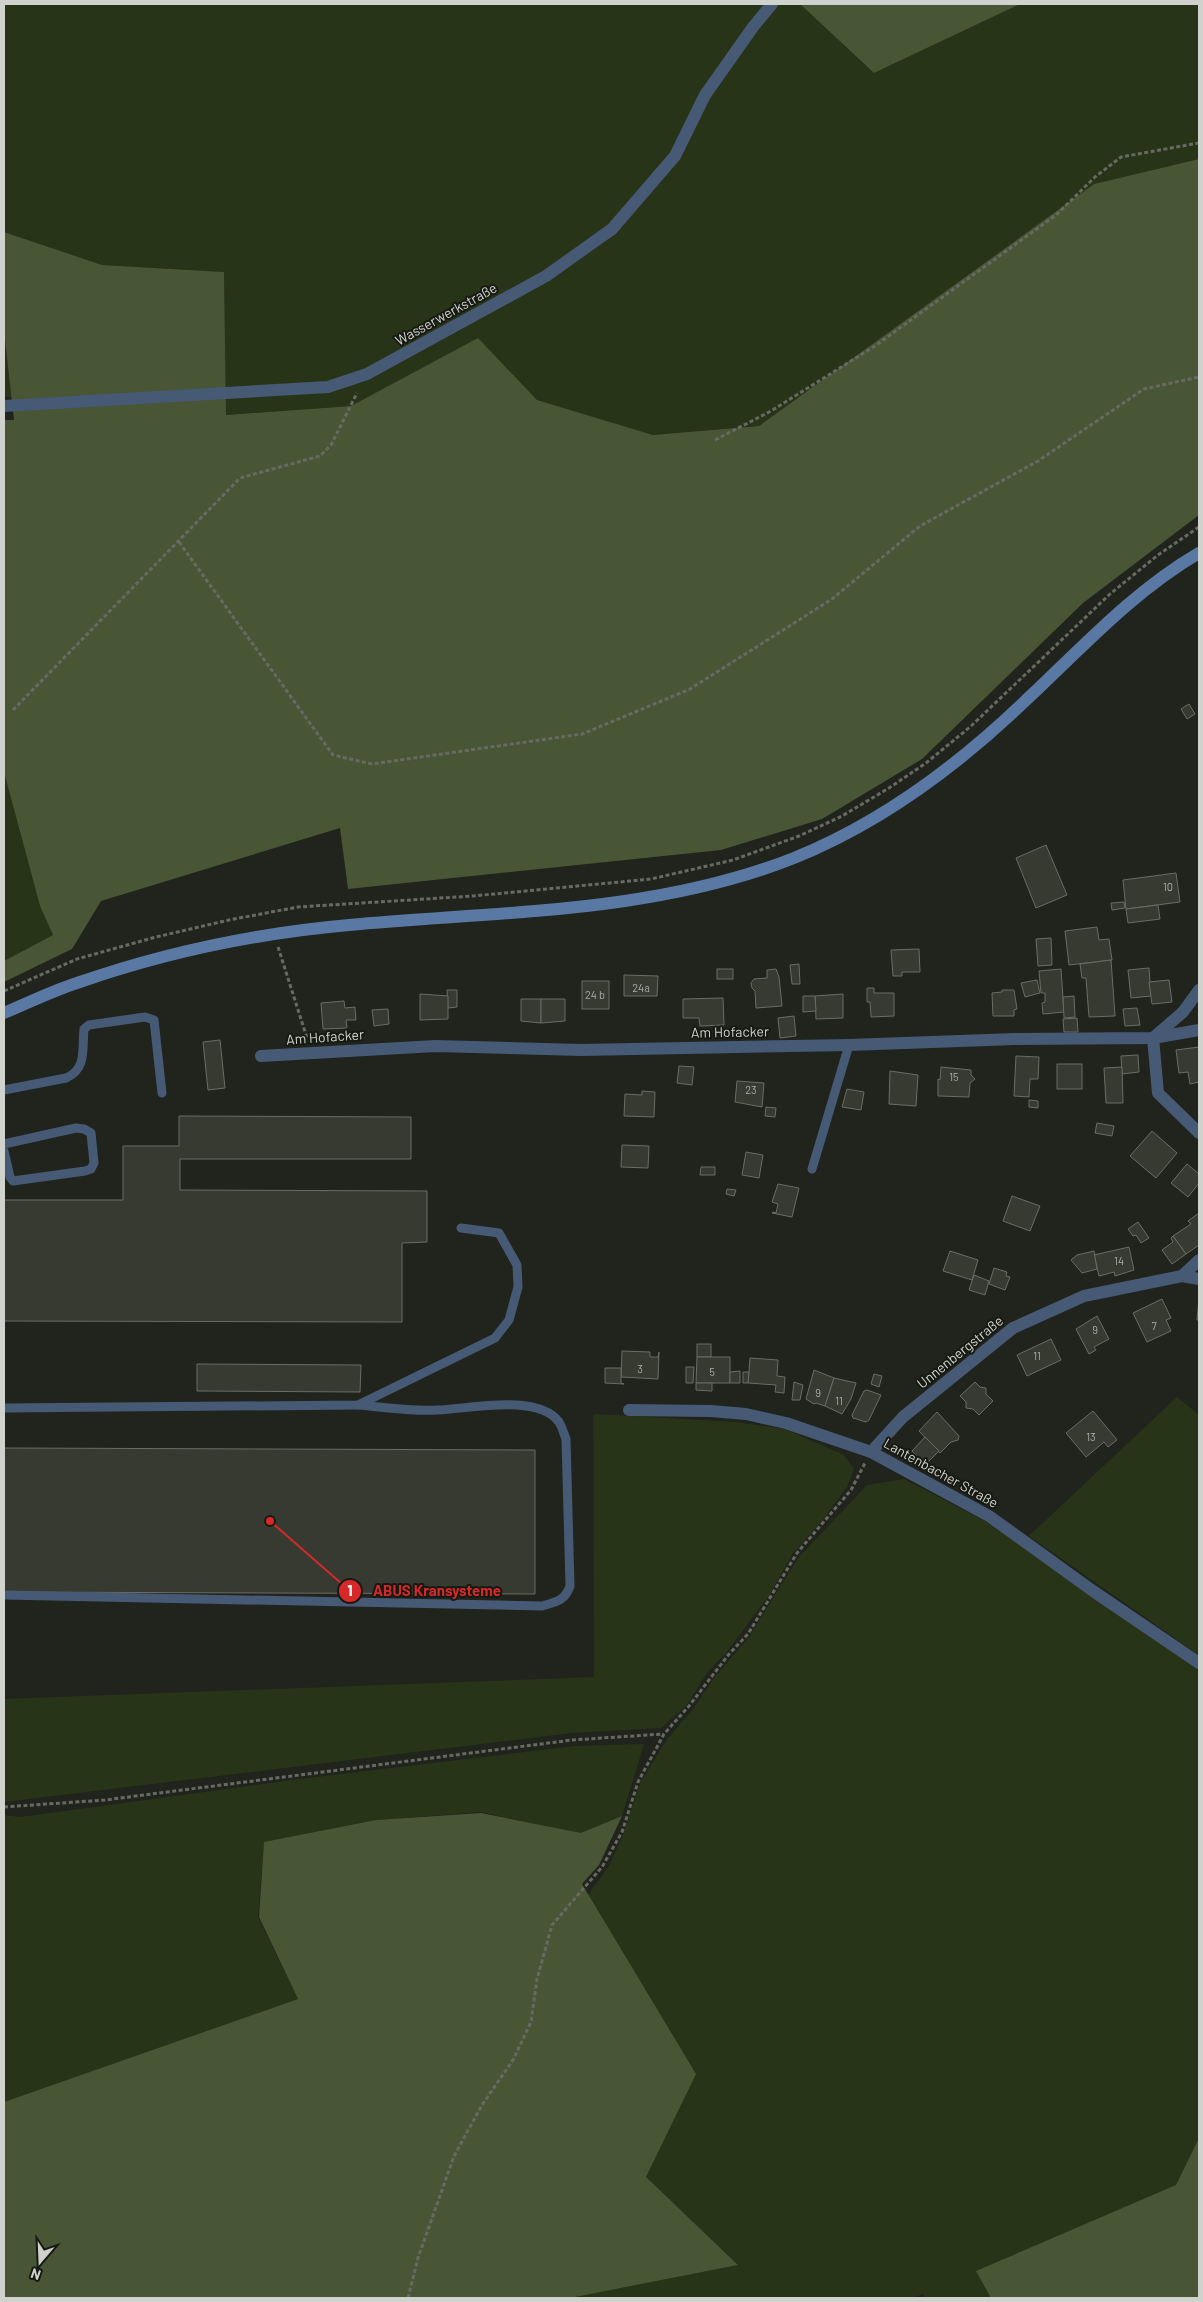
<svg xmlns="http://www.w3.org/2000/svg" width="1203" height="2302" font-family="Barlow,sans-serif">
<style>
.green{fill:#283418}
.forest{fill:#485636}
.building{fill:#363a31;stroke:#696d64}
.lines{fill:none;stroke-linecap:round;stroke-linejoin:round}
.path{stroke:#676a63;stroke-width:3;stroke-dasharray:4 2.5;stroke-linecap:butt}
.service{stroke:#465a75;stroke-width:9}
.minor{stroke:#465a75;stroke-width:12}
.secondary{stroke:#5979a4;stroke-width:12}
.labels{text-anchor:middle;stroke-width:4;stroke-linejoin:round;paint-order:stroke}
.number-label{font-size:11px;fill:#aaaca6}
.street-label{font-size:14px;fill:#d0d2cd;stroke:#171a13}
.leader{fill:none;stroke:#d62828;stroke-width:2}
.callout-dot{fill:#d62828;stroke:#171a13;stroke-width:2}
.mark-label{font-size:15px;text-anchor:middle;font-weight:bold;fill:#fff}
.callout-label{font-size:15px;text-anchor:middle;font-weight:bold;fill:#d62828;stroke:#171a13;stroke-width:4;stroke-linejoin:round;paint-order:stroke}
</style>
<rect width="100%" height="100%" fill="#20241c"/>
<g class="green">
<polygon points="4,4 800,4 874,73 1020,4 1199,4 1199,159 1094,184 759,426 652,435 537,400 478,339 351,406 226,415 224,272 102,265 4,232"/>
<polygon points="4,331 12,398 4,396"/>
<polygon points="4,772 40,906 53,935 4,961"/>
<polygon points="1177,1397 1199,1415 1199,1655 1029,1536"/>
<polygon points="593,1414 736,1422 785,1429 844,1455 854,1469 847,1487 822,1521 793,1553 768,1597 726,1653 707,1673 686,1706 661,1728 572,1733 4,1802 4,1699 594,1677"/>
<polygon points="904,1479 985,1521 1199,1670 1199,2138 1177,2185 977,2271 991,2298 925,2298 923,2294 913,2298 570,2298 738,2265 645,2177 695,2074 588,1895 609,1866 623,1835 641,1781 668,1738 693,1709 714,1678 749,1637 798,1558 867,1485"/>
<polygon points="644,1744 622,1816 581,1834 481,1812 376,1820 264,1843 258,1917 298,1999 4,2102 4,1815 20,1817 300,1779 575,1746"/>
</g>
<g class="forest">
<polygon points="800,4 1020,4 874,73"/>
<polygon points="1199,159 1199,515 1083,603 922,759 822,819 721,850 348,889 340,828 101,901 72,949 4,982 4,961 53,935 40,906 4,772 4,420 14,420 4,331 4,232 102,265 224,272 226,415 351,406 478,338 537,400 653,435 759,426 1094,184"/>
<polygon points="481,1813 581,1833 622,1816 599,1865 582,1884 696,2074 646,2177 738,2265 570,2298 4,2298 4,2102 298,1999 259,1917 264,1842 376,1820"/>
<polygon points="1199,2138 1199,2298 991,2298 976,2271 1176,2185"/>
</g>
<g class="building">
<polygon points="1189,704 1195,714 1187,719 1181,709"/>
<polygon points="1046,845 1067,895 1036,908 1016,858"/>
<polygon points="1176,873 1180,902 1126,909 1123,880"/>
<polygon points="1124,902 1125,908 1112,910 1111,903"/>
<polygon points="1158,905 1160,919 1128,923 1126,909"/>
<polygon points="1097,927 1099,940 1109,939 1112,960 1069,965 1065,931"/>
<polygon points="1051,938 1052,965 1038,966 1036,939"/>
<polygon points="919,949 920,972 902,972 902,976 893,976 891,950"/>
<polygon points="1111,960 1115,1016 1089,1017 1086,978 1082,978 1080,964"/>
<polygon points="799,964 800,984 792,984 790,965"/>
<polygon points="1149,968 1151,996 1131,998 1128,970"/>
<rect x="717" y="969" width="16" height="10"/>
<polygon points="776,969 779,977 782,1006 756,1008 755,991 752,988 751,983 754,979 767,978 767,970"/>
<polygon points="1061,969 1064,1012 1043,1014 1042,1003 1045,1002 1045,993 1041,993 1039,971"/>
<polygon points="624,975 658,976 657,996 624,996"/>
<polygon points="1037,980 1040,993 1025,997 1021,983"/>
<polygon points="1169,980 1172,1002 1152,1004 1149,982"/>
<rect x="582" y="981" width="27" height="28"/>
<polygon points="867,988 874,988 874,993 894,993 894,1016 871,1017 870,1002 867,1002"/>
<polygon points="447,990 457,990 457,1007 448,1008"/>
<polygon points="1002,990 1014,990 1017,1009 1014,1010 1014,1016 993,1016 992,993 1002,992"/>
<polygon points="420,994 448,996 448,1019 420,1020"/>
<polygon points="843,994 843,1018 816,1019 815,996"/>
<polygon points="803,996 815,996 816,1011 803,1012"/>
<polygon points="1074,996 1075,1017 1064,1018 1063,997"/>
<polygon points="723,998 724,1025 700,1026 699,1018 683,1018 683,999"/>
<polygon points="521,999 541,999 541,1023 521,1021"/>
<polygon points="541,999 565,999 565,1021 541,1023"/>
<polygon points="344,1001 345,1008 355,1007 356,1020 346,1020 347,1028 323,1029 321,1003"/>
<polygon points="1137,1008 1140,1025 1125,1026 1123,1009"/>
<polygon points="388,1009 389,1024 374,1026 372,1010"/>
<polygon points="794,1016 796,1036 780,1038 778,1018"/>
<polygon points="1077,1018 1078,1032 1064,1032 1063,1019"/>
<polygon points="220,1040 225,1088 208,1090 203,1042"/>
<polygon points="1199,1047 1199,1082 1190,1084 1188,1072 1179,1073 1176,1050"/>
<polygon points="1138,1055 1139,1072 1122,1074 1121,1056"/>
<polygon points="1016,1056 1039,1057 1038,1079 1030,1079 1029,1097 1014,1096"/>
<rect x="1057" y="1064" width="25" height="25"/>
<polygon points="679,1066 694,1067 692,1085 677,1083"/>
<polygon points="941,1067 971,1070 971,1075 975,1079 970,1083 969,1097 938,1096 938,1079 940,1080"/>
<polygon points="1122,1067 1123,1103 1106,1103 1104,1068"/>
<polygon points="890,1071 918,1075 916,1106 889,1104"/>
<polygon points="737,1081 764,1083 762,1107 735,1102"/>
<polygon points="847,1089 864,1092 861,1110 842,1107"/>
<polygon points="642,1091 655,1092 654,1117 624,1116 625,1094 642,1095"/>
<polygon points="1029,1100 1038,1101 1038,1108 1029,1107"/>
<polygon points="766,1107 776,1108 775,1117 765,1116"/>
<polygon points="179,1116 411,1117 411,1159 180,1159 180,1190 427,1191 427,1242 402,1243 402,1322 4,1321 4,1200 123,1200 123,1146 179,1146"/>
<polygon points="1097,1123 1114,1126 1112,1136 1095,1133"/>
<polygon points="1152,1131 1177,1153 1156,1178 1130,1156"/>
<polygon points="622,1145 649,1146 648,1168 621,1167"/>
<polygon points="746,1152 763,1155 759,1178 742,1175"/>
<polygon points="1187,1164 1199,1174 1199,1183 1188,1197 1171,1183"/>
<polygon points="701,1167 715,1167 715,1175 700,1175"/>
<polygon points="778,1184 799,1188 792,1217 772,1213 773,1212 776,1213 778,1204 772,1202"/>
<polygon points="727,1189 736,1190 734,1196 726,1194"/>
<polygon points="1012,1196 1040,1206 1030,1231 1003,1221"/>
<polygon points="1199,1213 1199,1245 1186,1254 1173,1236 1191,1224 1188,1221"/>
<polygon points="1138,1222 1149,1238 1141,1243 1136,1235 1133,1236 1128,1229"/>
<polygon points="1173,1236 1186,1254 1172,1264 1162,1250 1173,1242 1171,1238"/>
<polygon points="1129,1247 1134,1270 1115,1276 1114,1272 1099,1276 1094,1255"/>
<polygon points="950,1251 978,1260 972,1280 943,1271"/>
<polygon points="1094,1251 1097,1269 1082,1273 1071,1260 1077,1255"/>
<polygon points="994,1268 1007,1272 1006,1276 1010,1277 1005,1290 989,1284"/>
<polygon points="974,1275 989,1281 985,1295 969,1290"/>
<polygon points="1199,1298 1199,1320 1197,1320"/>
<polygon points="1162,1299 1171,1318 1166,1320 1171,1331 1147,1342 1133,1313"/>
<polygon points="1097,1316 1109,1339 1094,1347 1096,1350 1089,1354 1076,1329"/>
<polygon points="1051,1339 1061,1360 1027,1376 1017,1355"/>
<rect x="697" y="1344" width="14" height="13"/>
<polygon points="622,1351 650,1352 650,1357 658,1357 659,1352 658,1379 621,1377"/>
<polygon points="697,1357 730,1357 730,1383 696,1383"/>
<polygon points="750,1358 778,1360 777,1376 785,1377 784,1393 775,1392 776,1385 748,1383"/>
<polygon points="197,1364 361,1365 360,1392 197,1391"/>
<polygon points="686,1367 694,1367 693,1383 686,1383"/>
<polygon points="605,1368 621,1368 621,1383 624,1384 605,1383"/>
<polygon points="814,1370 834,1378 825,1406 816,1403 814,1404 806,1399"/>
<polygon points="740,1371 740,1383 730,1383 730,1372"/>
<polygon points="743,1372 749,1372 748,1383 743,1383"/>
<polygon points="874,1374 882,1376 879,1387 871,1384"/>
<polygon points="834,1378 856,1383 851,1399 842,1414 825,1406"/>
<polygon points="794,1382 803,1385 800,1400 792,1400"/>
<polygon points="975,1382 980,1387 986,1388 986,1394 993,1401 979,1415 973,1409 966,1408 966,1402 960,1396"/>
<polygon points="696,1383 712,1383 712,1391 696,1390"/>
<polygon points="867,1390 881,1395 869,1420 866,1422 853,1418 852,1415 864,1391"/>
<polygon points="1093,1411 1117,1440 1108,1447 1104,1442 1086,1457 1066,1433"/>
<polygon points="937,1412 959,1436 958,1440 951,1442 940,1453 919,1431"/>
<polygon points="925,1437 939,1451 925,1465 912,1451"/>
<polygon points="4,1448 535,1450 535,1594 4,1592"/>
</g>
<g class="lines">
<g class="path">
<polyline points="715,440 771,411 875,346 1056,215 1095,177 1121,157 1199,143"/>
<polyline points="179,542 333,755 372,764 582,734 690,689 832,599 920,526 1038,461 1144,389 1199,377"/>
<polyline points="13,710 240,478 320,456 331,445 357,393"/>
<polyline points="278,947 307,1038"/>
<polyline points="4,991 77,959 156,937 229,920 298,907 473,896 651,879 733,860 799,836 842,816 889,788 926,763 970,727 1110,594 1158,555 1199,527"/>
<polyline points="4,1807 105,1800 572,1740 663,1734"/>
<polyline points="408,2298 418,2258 454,2156 482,2105 513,2060 531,2022 537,1979 552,1925 602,1867 622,1832 638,1782 664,1734 689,1706 729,1654 748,1634 797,1553 851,1490 865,1463"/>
</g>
<g class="service">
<path d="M4,1090l62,-12c21,-9 16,-29 18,-49l5,-4 56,-8 9,3 8,73"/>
<polyline points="4,1144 76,1128 84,1129 91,1133 94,1163 91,1169 85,1171 13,1181 10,1177 4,1151"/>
<polyline points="812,1169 849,1045"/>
<polyline points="4,1408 358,1405 495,1338 509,1320 518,1287 517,1265 499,1233 461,1228"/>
<path d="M4,1595l538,11c14,-4 23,-5 28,-20l-4,-147c-2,-5 -4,-12 -7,-17 -21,-29 -90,-13 -121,-12 -27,2 -54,-3 -80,-5"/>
</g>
<g class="minor">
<polyline points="4,406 328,387 367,374 546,276 612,229 675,156 705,95 753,27 772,4"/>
<polyline points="1199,990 1183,1012 1153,1038 1158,1093 1199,1133"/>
<polyline points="261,1056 435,1046 581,1050 849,1045 1015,1039 1153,1038 1199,1030"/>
<polyline points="1182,1276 1199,1260"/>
<polyline points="629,1410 711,1411 746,1414 786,1423 871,1452 989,1516 1093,1591 1199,1663"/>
<polyline points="871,1452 903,1417 1013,1328 1084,1296 1182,1276 1199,1279"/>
</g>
<path class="secondary" d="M4,1013c24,-10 48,-22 73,-30 86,-30 182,-50 272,-58 149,-14 304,-11 445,-67 87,-35 162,-91 229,-155 57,-53 109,-111 176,-150"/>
</g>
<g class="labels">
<g class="number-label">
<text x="1168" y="891">10</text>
<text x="641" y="992">24a</text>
<text x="595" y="999">24 b</text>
<text x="954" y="1081">15</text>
<text x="751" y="1094">23</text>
<text x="1119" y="1265">14</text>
<text x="1154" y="1330">7</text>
<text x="1095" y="1334">9</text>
<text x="1037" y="1360">11</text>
<text x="640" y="1373">3</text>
<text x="712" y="1376">5</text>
<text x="818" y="1397">9</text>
<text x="839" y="1405">11</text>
<text x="1091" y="1441">13</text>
</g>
<g class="street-label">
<text transform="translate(446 314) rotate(-29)" y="5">Wasserwerkstraße</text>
<text transform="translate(730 1032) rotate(-1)" y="5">Am Hofacker</text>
<text transform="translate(325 1037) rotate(-4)" y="5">Am Hofacker</text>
<text transform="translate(960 1352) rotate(-39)" y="5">Unnenbergstraße</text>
<text transform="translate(941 1473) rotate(29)" y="5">Lantenbacher Straße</text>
</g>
</g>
<path class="leader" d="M270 1521L350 1591"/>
<g class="callout-dot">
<circle cx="270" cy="1521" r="5"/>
<circle cx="350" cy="1591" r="12"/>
</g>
<g class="mark-label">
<text x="350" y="1596">1</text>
</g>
<g class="callout-label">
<text x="437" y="1596">ABUS Kransysteme</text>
</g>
<rect width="1203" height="2302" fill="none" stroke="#d0d2cd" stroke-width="10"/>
<g transform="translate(40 2262) rotate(199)" stroke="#171a13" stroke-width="4" paint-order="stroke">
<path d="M0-4L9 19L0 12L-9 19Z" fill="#d0d2cd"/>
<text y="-8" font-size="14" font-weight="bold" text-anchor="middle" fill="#d0d2cd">N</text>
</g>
</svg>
